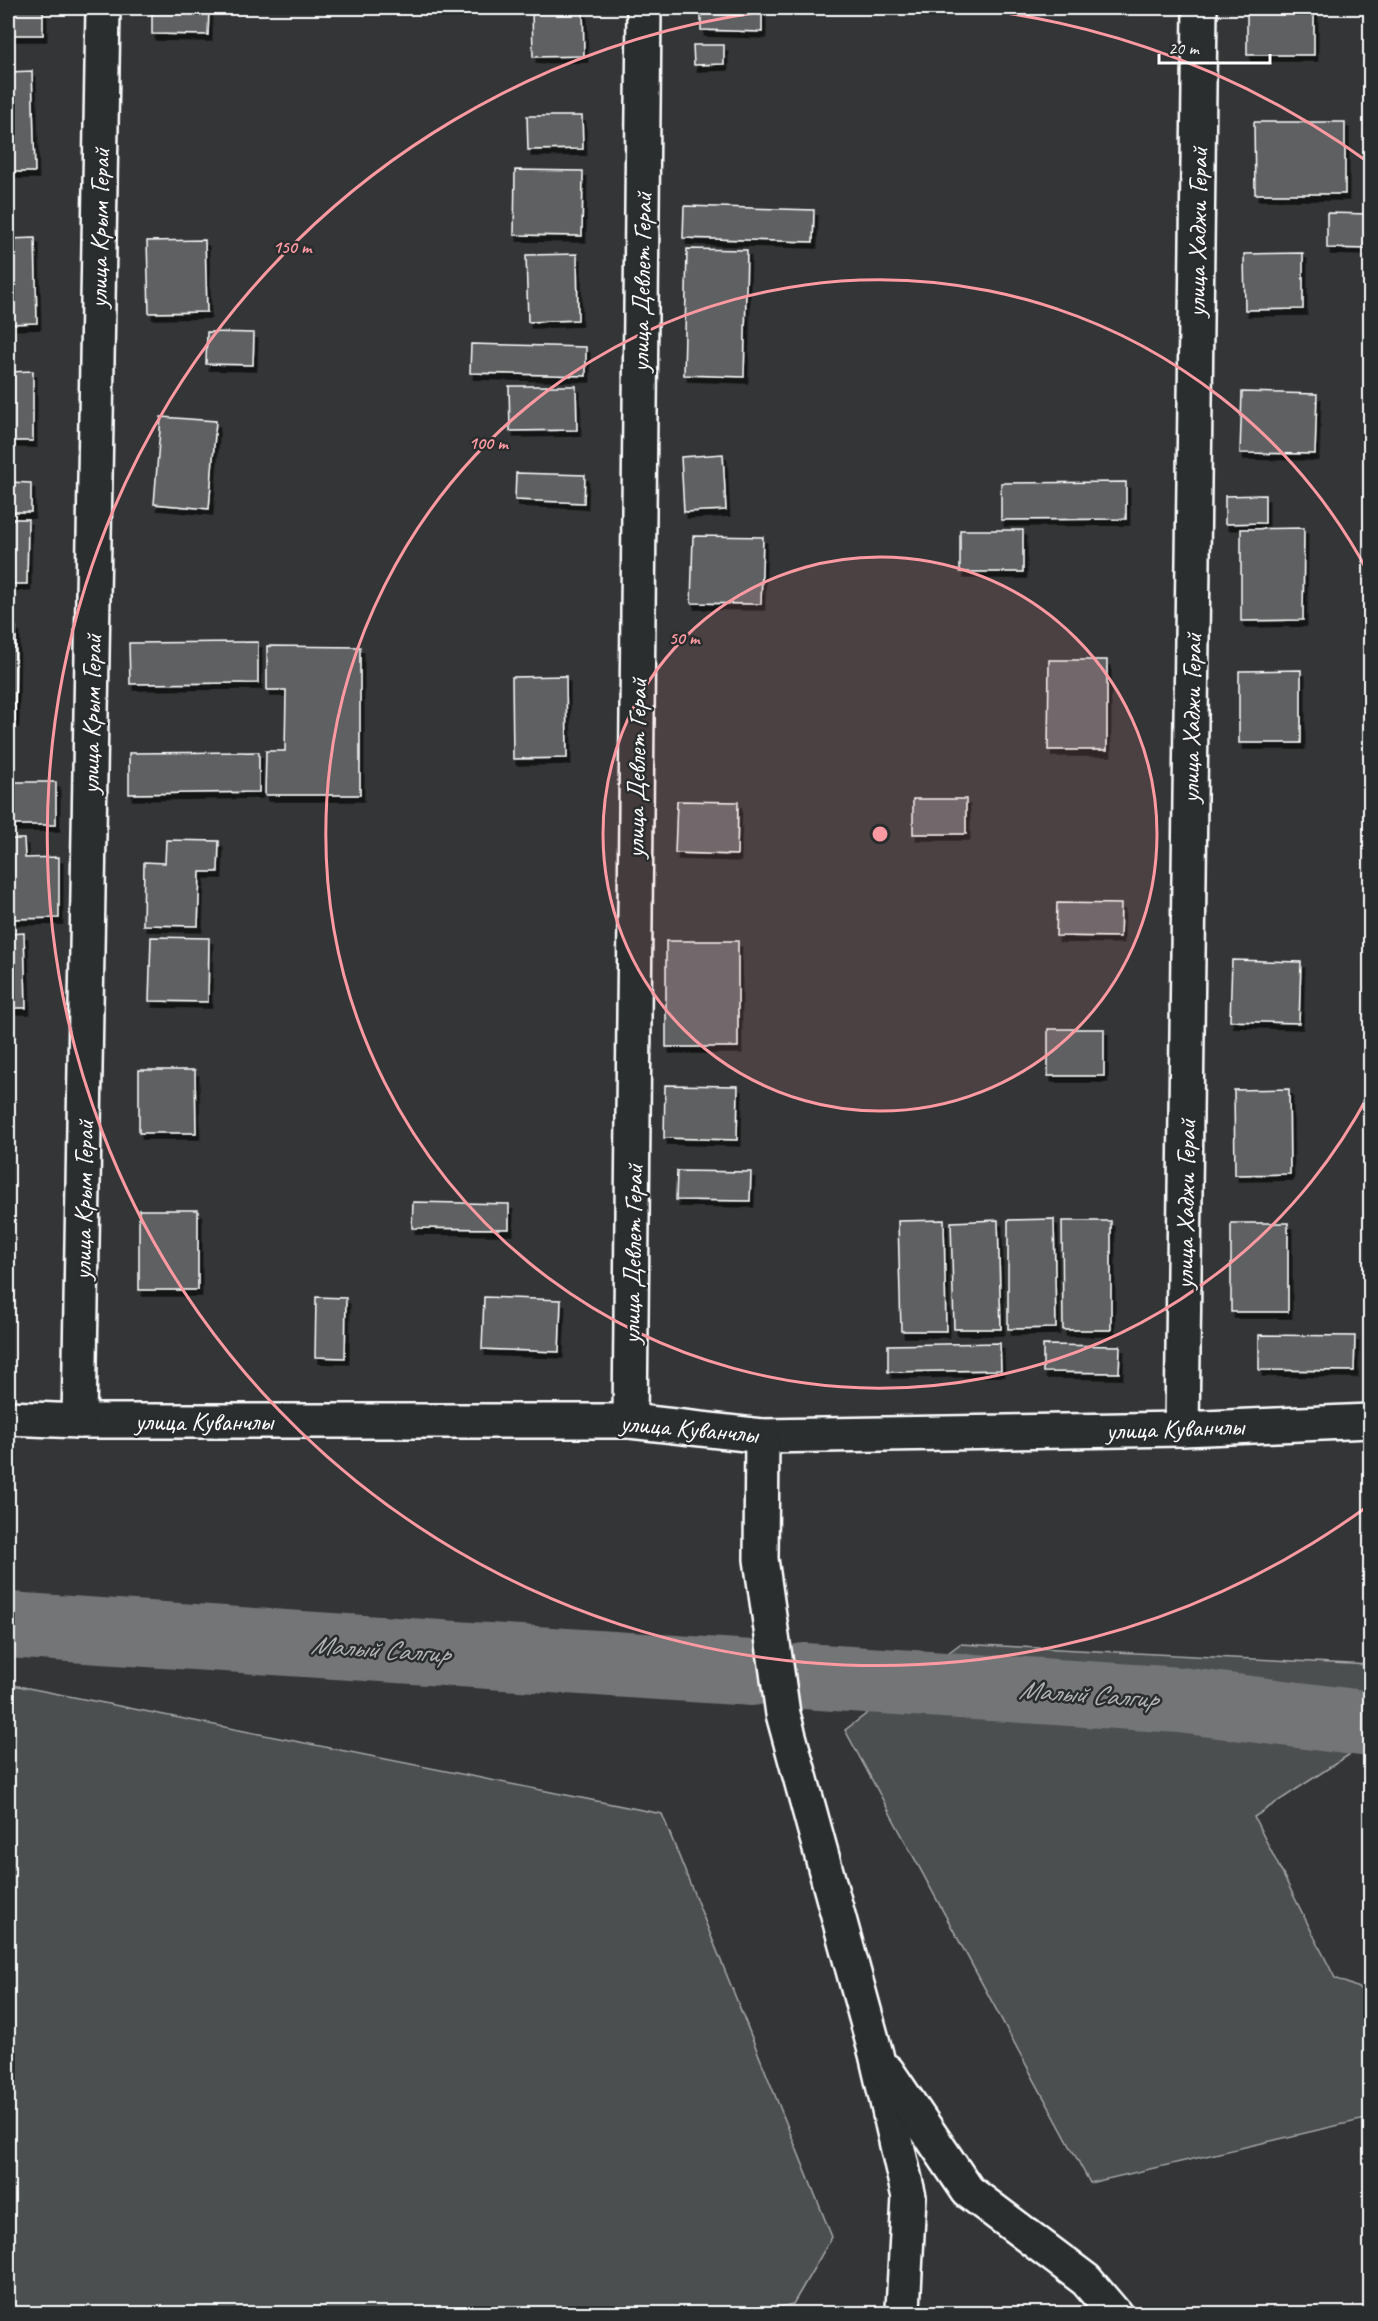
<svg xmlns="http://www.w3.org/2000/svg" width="1378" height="2321" font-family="Caveat,sans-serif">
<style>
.green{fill:#4c4f50;stroke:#a6a7a8;stroke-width:1.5}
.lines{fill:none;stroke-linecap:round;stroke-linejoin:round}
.river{stroke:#737576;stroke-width:66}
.building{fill:#5f6162;stroke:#fff;stroke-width:1.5;filter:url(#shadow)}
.street-casing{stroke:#fff;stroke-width:38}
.street{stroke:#2a2d2e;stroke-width:33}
.ring{fill:none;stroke:#ff9aa2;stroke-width:3}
.labels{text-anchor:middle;stroke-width:5;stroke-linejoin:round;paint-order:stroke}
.street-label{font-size:26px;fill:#fff;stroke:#2a2d2e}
.water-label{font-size:27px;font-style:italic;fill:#b2b3b4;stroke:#2a2d2e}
.centre{fill:#ff9aa2;stroke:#2a2d2e;stroke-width:3}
.ring-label{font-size:18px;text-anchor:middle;font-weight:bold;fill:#ff9aa2;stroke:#2a2d2e;stroke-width:5;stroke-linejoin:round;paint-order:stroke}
</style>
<defs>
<filter id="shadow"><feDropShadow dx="3.5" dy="6" stdDeviation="0" flood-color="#0009"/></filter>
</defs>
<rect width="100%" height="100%" fill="#333536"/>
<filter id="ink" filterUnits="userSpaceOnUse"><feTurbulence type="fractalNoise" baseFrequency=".0167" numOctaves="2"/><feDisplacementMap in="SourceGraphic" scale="12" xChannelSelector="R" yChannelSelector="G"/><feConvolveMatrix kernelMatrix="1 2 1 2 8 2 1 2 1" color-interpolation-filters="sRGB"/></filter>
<g filter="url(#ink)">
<g class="green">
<polygon points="960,1644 1370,1665 1370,1741 1254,1817 1335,1978 1370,1993 1370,2118 1090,2183 845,1730"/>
<polygon points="8,1684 662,1814 832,2237 793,2304 749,2314 8,2313"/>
</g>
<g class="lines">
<g class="river">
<polyline points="8,1625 752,1673"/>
<polyline points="804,1676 1180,1700 1370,1724"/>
</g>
</g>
<g class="building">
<rect x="8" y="8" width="35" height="27"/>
<polygon points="152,8 209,8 208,35 152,34"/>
<polygon points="532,8 583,8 584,56 533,57"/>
<polygon points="701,8 762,8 762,32 701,30"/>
<rect x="1247" y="8" width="67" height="47"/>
<polygon points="693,45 724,45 724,64 694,65"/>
<polygon points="32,71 35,172 8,172 8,72"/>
<polygon points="527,116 582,116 583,149 528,150"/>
<polygon points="1254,122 1345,122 1345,194 1255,194"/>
<polygon points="515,170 583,171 582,236 514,235"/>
<polygon points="684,206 814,210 813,242 683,238"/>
<polygon points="1327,213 1370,214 1370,249 1327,248"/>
<polygon points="35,238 37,323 8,324 8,239"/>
<polygon points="205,240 207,312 149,313 147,241"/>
<polygon points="687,249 747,250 744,377 684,375"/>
<polygon points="1303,253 1303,309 1245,310 1244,254"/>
<polygon points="577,254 578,320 528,322 526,255"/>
<polygon points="207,332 254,333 253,365 206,364"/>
<polygon points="471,344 586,347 586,376 470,373"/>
<polygon points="33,371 33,441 8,441 8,372"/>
<polygon points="509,386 576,386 577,430 510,431"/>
<polygon points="1242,392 1317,394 1315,454 1240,453"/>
<polygon points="161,417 216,421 209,509 154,504"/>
<polygon points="723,454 726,510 684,512 681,457"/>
<polygon points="516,473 585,475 584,503 515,500"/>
<polygon points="8,482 31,483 31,512 8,512"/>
<polygon points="1126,482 1126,519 1001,520 1001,483"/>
<polygon points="1265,495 1265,523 1225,524 1225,496"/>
<polygon points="8,519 28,519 27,584 8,584"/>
<polygon points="1304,528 1303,620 1241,621 1241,529"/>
<rect x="960" y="530" width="63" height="42"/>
<polygon points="693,536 763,537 761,604 691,603"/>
<polygon points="8,627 16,627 15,721 8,721"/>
<polygon points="258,642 258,683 130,684 129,643"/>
<polygon points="267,646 360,647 360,795 265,795 266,751 285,751 286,690 267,690"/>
<polygon points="1049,660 1107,660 1107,750 1048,750"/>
<polygon points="1301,670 1301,743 1239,743 1239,671"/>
<polygon points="566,676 567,758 513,759 512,677"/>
<polygon points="259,752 259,792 129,794 129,753"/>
<rect x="8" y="782" width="48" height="43"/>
<rect x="913" y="799" width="53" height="35"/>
<polygon points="677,801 738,802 737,855 675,853"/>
<polygon points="8,839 24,839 25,858 59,857 59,918 8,919"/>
<polygon points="166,840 219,841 218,872 200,872 198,926 143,925 144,862 165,863"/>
<polygon points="1057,903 1121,904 1120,937 1056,936"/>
<polygon points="24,933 26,1008 8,1008 8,934"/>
<polygon points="151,937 209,938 208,1002 149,1001"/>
<rect x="666" y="941" width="72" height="106"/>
<polygon points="1232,960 1301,962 1299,1023 1230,1021"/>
<rect x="1048" y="1029" width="56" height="47"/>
<polygon points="139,1070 195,1070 196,1133 139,1133"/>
<polygon points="665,1085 738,1086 737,1140 664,1138"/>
<polygon points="1289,1089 1290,1174 1235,1175 1234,1090"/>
<polygon points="677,1171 751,1172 750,1201 676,1200"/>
<polygon points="413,1202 509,1204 509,1229 412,1228"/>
<rect x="139" y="1210" width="59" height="80"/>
<polygon points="1054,1219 1056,1328 1008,1329 1008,1220"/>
<polygon points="944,1220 946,1331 901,1331 898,1221"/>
<polygon points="998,1220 1001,1329 954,1329 951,1222"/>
<polygon points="1062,1221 1111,1221 1111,1330 1063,1330"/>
<rect x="1231" y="1223" width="57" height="89"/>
<polygon points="316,1297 346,1298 345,1358 315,1357"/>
<polygon points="484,1297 561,1300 559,1352 482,1349"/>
<polygon points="1259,1335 1355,1336 1354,1371 1259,1370"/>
<polygon points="1000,1343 1001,1370 888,1372 888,1345"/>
<polygon points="1043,1345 1120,1346 1119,1373 1043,1372"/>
</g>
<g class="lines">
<defs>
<g id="street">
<polyline points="8,1418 79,1421 630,1421 762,1436 1182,1429 1370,1421"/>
<polyline points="79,1421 103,8"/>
<polyline points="630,1421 644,8"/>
<polyline points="1182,1429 1200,8"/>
<polyline points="762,1436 761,1559 783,1714 876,2054 909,2197 903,2309 901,2314"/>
<polyline points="887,2071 968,2191 1086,2280 1115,2314"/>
</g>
</defs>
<use href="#street" class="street-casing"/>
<use href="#street" class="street"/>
</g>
</g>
<circle cx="880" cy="834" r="277" fill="#ff9aa2" fill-opacity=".12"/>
<g class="ring">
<circle cx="880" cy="834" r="277"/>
<path d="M1369 1094A554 554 0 1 1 1369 574"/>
<path d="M1368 1506A831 831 0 1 1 793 8M967 8A831 831 0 0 1 1368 162"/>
</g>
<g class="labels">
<g class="street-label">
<text transform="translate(99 228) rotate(-89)" y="9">улица Крым Герай</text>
<text transform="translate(1197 232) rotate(-89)" y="9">улица Хаджи Герай</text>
<text transform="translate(641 282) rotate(-89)" y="9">улица Девлет Герай</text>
<text transform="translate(91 714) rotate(-89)" y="9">улица Крым Герай</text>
<text transform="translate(1191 718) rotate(-89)" y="9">улица Хаджи Герай</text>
<text transform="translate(636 768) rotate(-89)" y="9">улица Девлет Герай</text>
<text transform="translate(83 1200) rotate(-89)" y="9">улица Крым Герай</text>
<text transform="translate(1185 1204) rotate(-89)" y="9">улица Хаджи Герай</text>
<text transform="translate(632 1254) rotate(-89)" y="9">улица Девлет Герай</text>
<text x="204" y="1430">улица Куванчлы</text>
<text transform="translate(689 1428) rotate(5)" y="9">улица Куванчлы</text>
<text transform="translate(1175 1428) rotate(-2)" y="9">улица Куванчлы</text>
</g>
<g class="water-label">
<text transform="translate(380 1649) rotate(4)" y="9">Малый Салгир</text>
<text transform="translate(1088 1694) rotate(4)" y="9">Малый Салгир</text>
</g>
</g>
<circle cx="880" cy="834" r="9" class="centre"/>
<g class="ring-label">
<text x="292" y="253">150 m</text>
<text x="488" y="449">100 m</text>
<text x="684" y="644">50 m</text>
</g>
<rect width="1378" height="2321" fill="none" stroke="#2a2d2e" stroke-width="30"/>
<rect x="15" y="15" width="1348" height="2291" fill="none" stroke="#fff" stroke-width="2" filter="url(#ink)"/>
<path d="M1159 54v9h111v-9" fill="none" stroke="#ffffff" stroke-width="3"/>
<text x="1168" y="54" font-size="18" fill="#ffffff" stroke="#2a2d2e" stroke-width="4.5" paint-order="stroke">20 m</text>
</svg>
